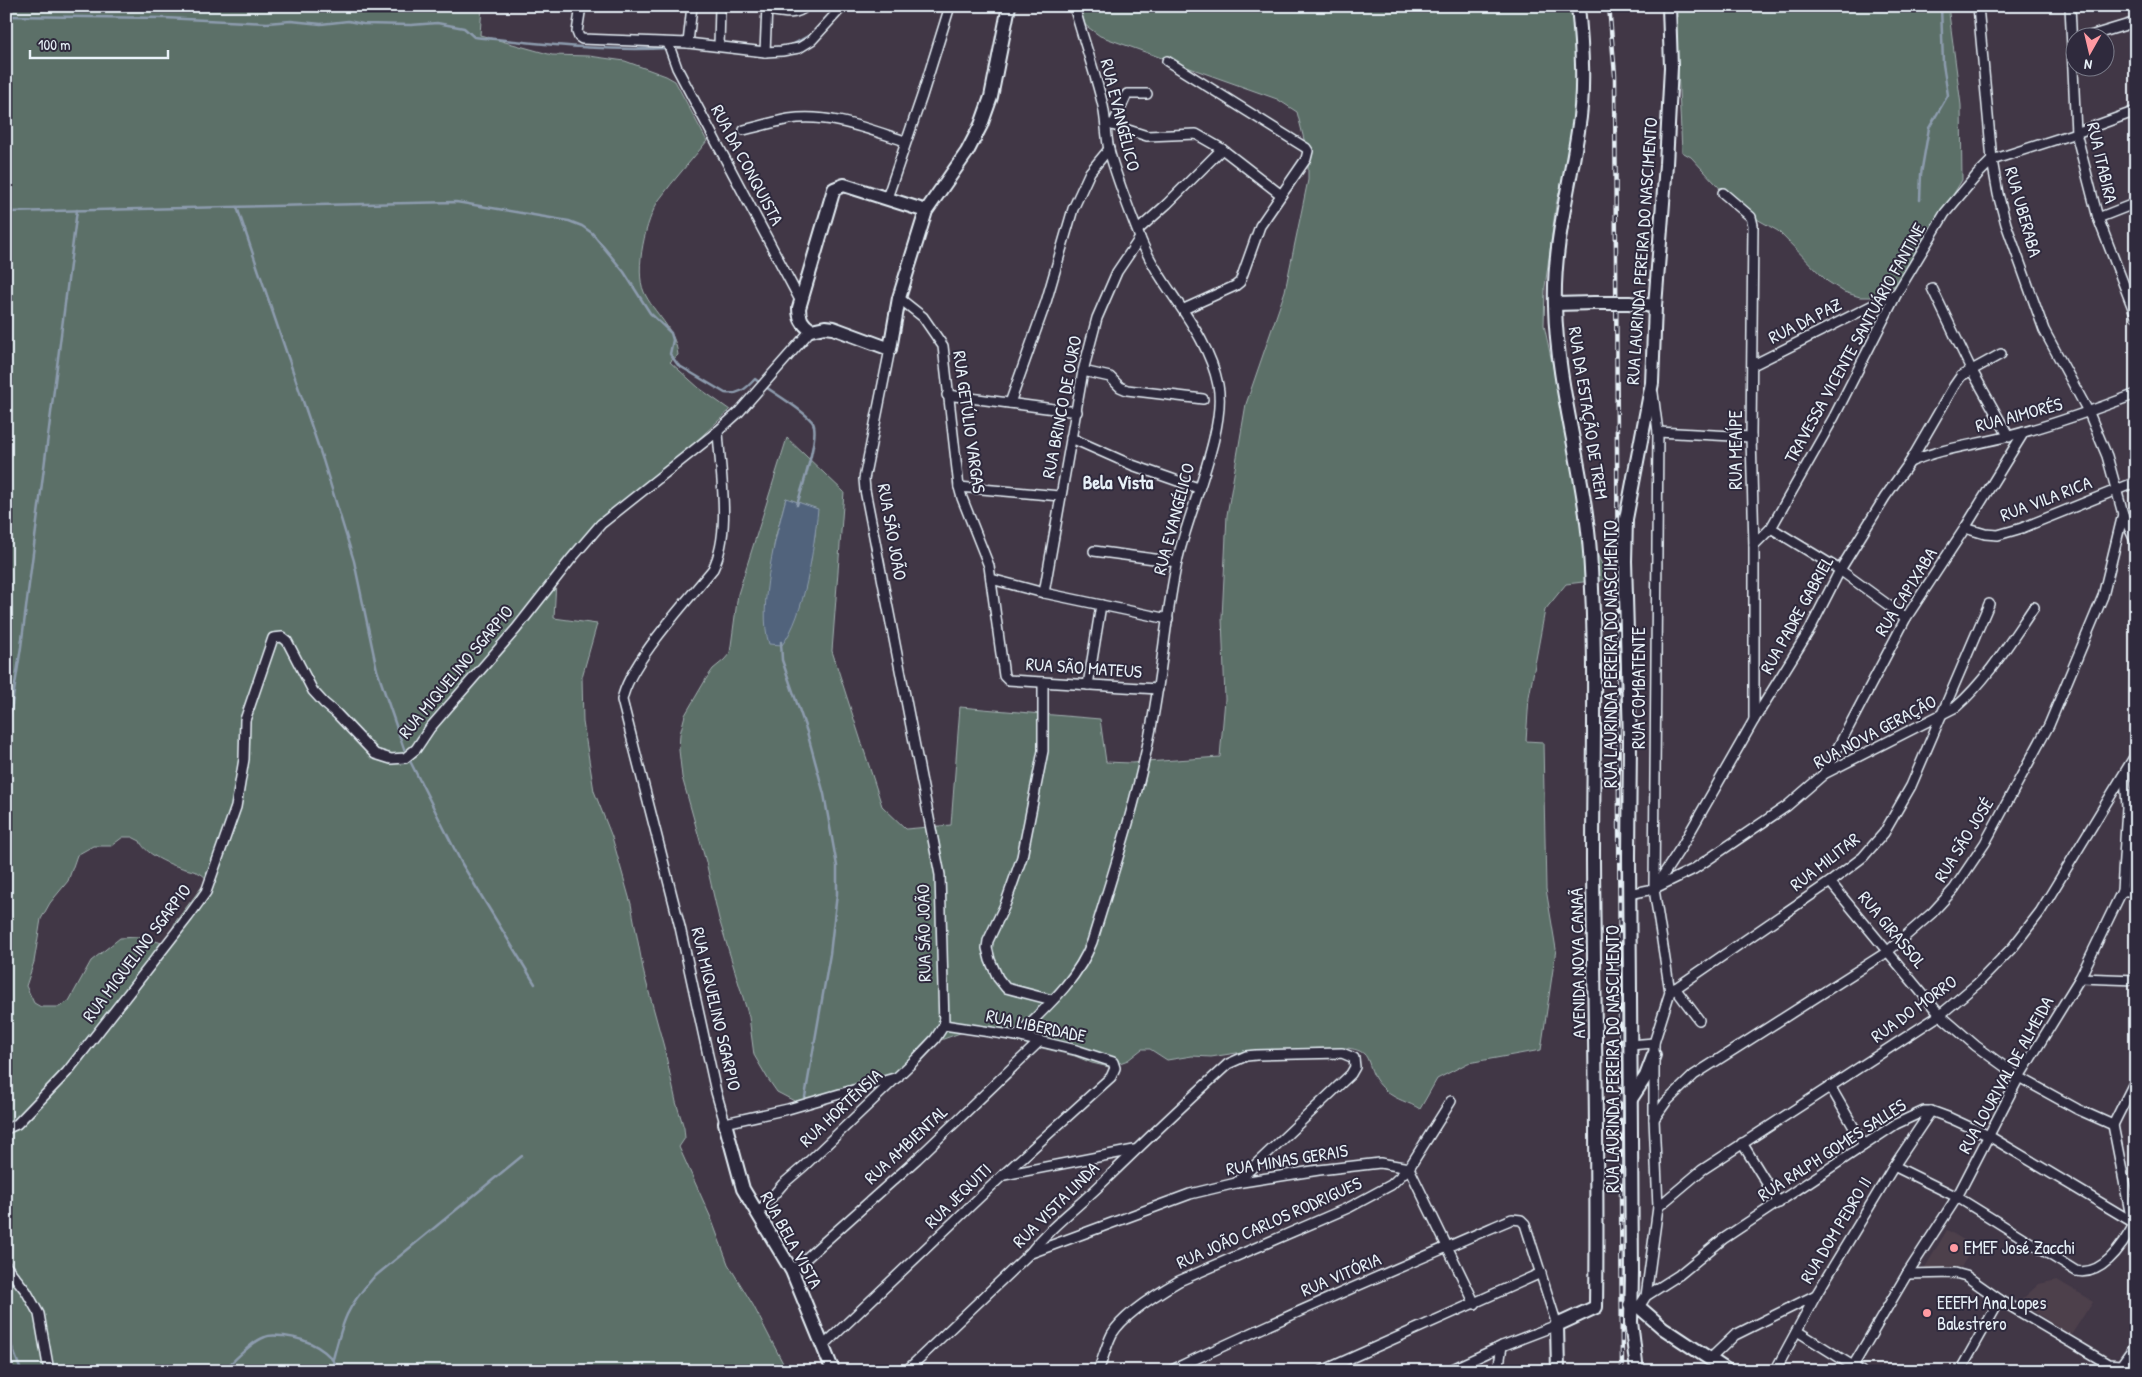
<svg xmlns="http://www.w3.org/2000/svg" width="2142" height="1377" font-family="'Patrick Hand',sans-serif">
<style>
.built{fill:#4e404c}
.green{fill:#5b6f68;stroke:#a2b0b0;fill-rule:evenodd}
.water{fill:#51647c;stroke:#8d9cae}
.lines{fill:none;stroke-linecap:round;stroke-linejoin:round}
.stream{stroke:#8d9cae;stroke-width:2.5}
.street-casing{stroke:#e8f1f8;stroke-width:12}
.secondary-casing{stroke:#e8f1f8;stroke-width:16}
.street{stroke:#2f2a3d;stroke-width:9}
.secondary{stroke:#2f2a3d;stroke-width:12}
.rail-casing{stroke:#e8f1f8;stroke-width:4.5}
.rail{stroke:#2f2a3d;stroke-width:2.5;stroke-dasharray:8;stroke-linecap:butt}
.secondary-bridge-casing{stroke:#e8f1f8;stroke-width:16;stroke-linecap:butt}
.secondary-bridge{stroke:#2f2a3d;stroke-width:12}
.poi-dot{fill:#ff9aa2;stroke:#2f2a3d;stroke-width:2}
.labels{text-anchor:middle;stroke-width:4;stroke-linejoin:round;paint-order:stroke}
.street-label{font-size:18px;fill:#e8f1f8;stroke:#2f2a3d}
.poi-label{font-size:18px;fill:#e8f1f8;stroke:#2f2a3d;text-anchor:start}
.neighbourhood-label{font-size:19px;font-weight:bold;fill:#e8f1f8;stroke:#2f2a3d}
</style>
<rect width="100%" height="100%" fill="#413746"/>
<filter id="ink" filterUnits="userSpaceOnUse"><feTurbulence type="fractalNoise" baseFrequency=".02" numOctaves="2"/><feDisplacementMap in="SourceGraphic" scale="10" xChannelSelector="R" yChannelSelector="G"/><feConvolveMatrix kernelMatrix="1 2 1 2 8 2 1 2 1" color-interpolation-filters="sRGB"/></filter>
<g filter="url(#ink)">
<g class="built">
<polygon points="1947,1230 1974,1246 1961,1267 1923,1271"/>
<polygon points="2057,1280 2093,1301 2071,1335 2019,1302 2039,1284"/>
</g>
<g class="green">
<path d="M6,6h476l-2,29 72,20 37,1 36,5 41,15 9,5 32,60c-15,19 -33,38 -48,59 -13,19 -25,70 -15,92 10,22 31,35 34,63l-8,7 29,26 31,22 -169,156 -5,15 -2,37 43,6 -15,53 1,45 11,69 18,46 19,67 13,70 20,73 12,55 8,26 1,10 -6,9 32,71 17,46 25,41 34,66h-781zM123,837h9l8,4c4,12 28,23 39,26 11,4 23,4 28,13l-31,41 -12,24 -5,-3 -21,-5 -18,1 -29,23 -22,40 -10,6h-18l-7,-4 -8,-17 8,-24 7,-43 9,-16 18,-22 9,-26 16,-9h18z"/>
<path d="M1080,6h504l-6,111 -22,88 -11,82 -1,38 24,112 15,88 26,54 -43,5 -21,26 -16,87 -3,44 17,1 3,147 10,60 -15,101 -73,13 -31,16 -17,30c-11,-7 -24,-9 -34,-18 -4,-4 -10,-10 -12,-15 -8,-16 -3,-25 -27,-28l-98,3 -38,6 -19,-1 -25,4 -17,-11h-8l-14,11 -19,7 -17,-4 -17,-7 -103,-25 -12,2 -22,8 -44,34 -23,13 -25,9 -44,8 -25,-13 -9,-13 -14,-24 -5,-38 -30,-98 -13,-57 -24,-85 -3,-27 1,-16 5,-19 21,-36 7,-10 11,-9 6,-7 8,-59 49,-156 57,54 -12,159 50,155 24,23 45,-4 9,-118 140,12 6,43 25,1 89,-6 5,-58 -3,-81 5,-103 19,-111 39,-113 23,-111v-25l-11,-43 -20,-13 -177,-63 -15,-11zM786,498l31,11 -2,26 -11,54 -37,9 8,-59z"/>
<polygon points="1675,6 1948,6 1961,105 1962,180 1901,282 1884,292 1871,297 1860,297 1844,292 1827,281 1778,231 1755,218 1727,196 1691,157 1682,152"/>
</g>
<path class="water" d="M786,498l32,11c-4,38 -13,107 -36,136l-13,-1c-12,-37 7,-109 17,-146z"/>
<g class="lines">
<g class="stream">
<path d="M6,16l158,2 103,5 24,-2 30,3 27,-3 15,3 48,1 26,-2 27,5 10,9c64,6 129,15 194,11"/>
<polyline points="792,45 813,33"/>
<polyline points="1920,200 1921,174 1929,128 1948,95 1943,64 1941,6"/>
<polyline points="237,207 323,460 354,561 377,670 404,749"/>
<path d="M6,212l450,-10 113,19 13,5 10,7 32,39 26,41 21,20 2,7 -3,14 8,11 47,28c14,2 21,-4 30,-14 13,11 51,32 58,44 7,12 -12,68 -16,82"/>
<polyline points="781,642 782,660 807,732 824,794 837,866 837,894 830,954 805,1097"/>
<polyline points="6,742 21,647 77,210"/>
<polyline points="409,759 462,864 535,984"/>
<polyline points="6,1331 21,1371"/>
<path d="M333,1359c10,-38 13,-51 40,-81l149,-122"/>
<path d="M223,1371c11,-10 29,-30 42,-34 6,-3 12,-1 19,-1 24,3 44,12 56,35"/>
</g>
<defs>
<g id="street">
<polyline points="581,6 577,32 579,37 582,39 688,43 765,52 782,51 799,48 812,40 843,6"/>
<polyline points="1978,6 1992,160 1998,194 2006,224 2044,330 2089,413 2107,456 2123,514 2136,543"/>
<polyline points="2070,6 2076,133 2098,218 2136,316"/>
<path d="M767,10c14,2 28,7 39,-4"/>
<polyline points="2083,38 2136,22"/>
<polyline points="668,43 677,68 801,302"/>
<polyline points="688,43 692,6"/>
<polyline points="719,46 720,6"/>
<polyline points="765,52 767,6"/>
<polyline points="1167,61 1306,148 1308,151 1306,159 1260,226 1240,282 1235,286 1184,309"/>
<polyline points="1106,123 1147,136 1196,134 1222,149 1280,194"/>
<polyline points="1113,125 1127,94 1147,94"/>
<path d="M744,130c15,-4 30,-8 45,-11 40,-6 79,10 116,22"/>
<polyline points="1723,193 1751,217 1753,225 1751,437 1754,545 1754,720"/>
<polyline points="887,198 922,96 950,6"/>
<polyline points="2098,218 2136,203"/>
<polyline points="1138,230 1167,204 1222,149"/>
<polyline points="1932,288 1971,369 2009,437"/>
<polyline points="899,298 923,317 943,346 959,487 962,498 989,566 1004,676 1008,680 1158,689"/>
<polyline points="890,349 864,479 865,490 940,875 944,1025"/>
<polyline points="1753,365 1897,293"/>
<polyline points="1083,371 1110,377 1120,387 1127,390 1203,399"/>
<polyline points="1653,393 1658,432 1654,889 1670,992"/>
<polyline points="947,395 1077,412"/>
<polyline points="1010,403 1046,302 1073,209 1090,172 1109,149"/>
<path d="M718,431c2,42 14,100 -5,138 -25,31 -84,94 -91,131l58,227 36,165 9,31 63,-14 110,-32"/>
<polyline points="1658,432 1751,437"/>
<polyline points="1071,438 1132,465 1198,488"/>
<path d="M1910,462c31,-14 66,-17 99,-26 44,-11 85,-26 127,-42"/>
<polyline points="959,487 1060,496"/>
<polyline points="1771,528 1840,570 1906,618"/>
<polyline points="1965,528 1985,534 1998,535 2022,528 2136,482"/>
<polyline points="1754,545 1771,528 1834,417 1897,293 1945,213 1978,174 1992,160 2076,133 2136,111"/>
<polyline points="1094,551 1177,562"/>
<polyline points="991,579 1044,593 1168,619"/>
<polyline points="1044,593 1083,371 1097,318 1117,272 1140,238"/>
<polyline points="1043,682 1043,751 1022,857 1005,905 988,941 987,948 990,960 998,978 1006,988 1052,1000"/>
<polyline points="1088,685 1101,605"/>
<polyline points="1824,774 1906,618 1965,528 2024,432"/>
<polyline points="1830,882 1940,1015 1976,1046 2019,1077 2077,1109 2113,1125"/>
<path d="M1655,888l39,-19 93,-63 37,-32 132,-67c31,-27 54,-65 78,-100"/>
<polyline points="2122,891 2136,891"/>
<polyline points="1629,894 1654,889 1682,846 1754,720 1809,631 1840,570 1885,497 1910,462 1954,386 1961,376 2001,354"/>
<polyline points="2080,978 2136,980"/>
<polyline points="1675,988 1699,1020"/>
<path d="M1017,1036c29,-29 60,-55 75,-94 21,-69 44,-138 58,-209 12,-57 15,-115 27,-171 10,-48 50,-132 41,-177 -11,-56 -57,-95 -78,-147 -11,-29 -23,-58 -31,-88 -3,-15 -3,-30 -6,-44 -8,-34 -20,-67 -29,-100"/>
<polyline points="1630,1045 1654,1043"/>
<polyline points="1830,1086 1864,1145"/>
<polyline points="1654,1119 1666,1102 1694,1075 1887,952 1932,913 1954,889 1985,843 2049,725 2103,596 2123,514"/>
<polyline points="2113,1125 2132,1222"/>
<polyline points="2113,1125 2136,1079"/>
<polyline points="6,1129 17,1124 67,1072 188,917 206,892 236,807 244,759 245,720 273,638 282,637 287,641 313,691 324,703 337,714 375,754 391,759 405,758 416,749 430,728 516,629 571,559 601,524 718,431 739,412 811,330"/>
<polyline points="1742,1143 1779,1203"/>
<path d="M1894,1166l63,31 119,74c28,6 49,-29 60,-50"/>
<polyline points="1004,1175 1134,1150"/>
<polyline points="1658,1207 1702,1170 1940,1015 1978,983 2013,947 2040,912 2136,754"/>
<polyline points="758,1213 783,1184 804,1166 916,1059 935,1039 944,1025"/>
<polyline points="1031,1253 1190,1194 1236,1183 1319,1170 1380,1163 1409,1168 1475,1304"/>
<polyline points="6,1266 26,1291 39,1314 49,1371"/>
<polyline points="792,1271 917,1159 1040,1041"/>
<polyline points="1907,1274 1955,1273 1966,1276 2000,1300 2108,1364 2121,1365 2136,1344"/>
<polyline points="1646,1296 1658,1207 1654,1119 1654,1043 1670,992 1830,882 1863,857 1884,833 1911,786 1989,604"/>
<polyline points="1639,1307 1646,1296 1679,1275 1723,1239 1896,1124 1924,1111 1931,1111 1950,1118 1989,1136 2136,1224"/>
<polyline points="1797,1331 1861,1371"/>
<polyline points="822,1347 1003,1175 1111,1077 1115,1068 1113,1062 1076,1050 1017,1036 944,1025"/>
<polyline points="1710,1359 1735,1335 1816,1295"/>
<path d="M906,1371l124,-118c21,-27 44,-43 68,-66 43,-42 86,-83 130,-123l18,-8 10,-1 86,-2 12,5 1,9 -4,7 -115,109"/>
<path d="M1098,1371c5,-12 8,-25 14,-37 11,-19 48,-42 67,-53l171,-74 41,-22 18,-17 42,-67"/>
<path d="M1170,1371c113,-54 228,-103 342,-152l9,1 4,4 32,101 -55,21 -54,25"/>
<polyline points="1322,1371 1541,1273"/>
<polyline points="1498,1371 1502,1346"/>
<polyline points="1775,1371 1816,1295 1894,1166 1931,1111"/>
<polyline points="1850,1371 1907,1274 1957,1197 2019,1077 2080,978 2122,891 2127,807 2125,774"/>
<polyline points="1960,1371 2000,1300"/>
</g>
<g id="secondary">
<path d="M926,211l-82,-26 -10,4 -35,119c0,10 3,16 12,22l14,-3 8,1 57,21 9,-51 27,-87 41,-59 14,-27 10,-28 18,-91"/>
<polyline points="1629,303 1655,306"/>
<polyline points="1555,304 1594,303"/>
<polyline points="1631,1099 1646,1076 1654,1055"/>
<polyline points="725,1123 743,1189 792,1271 833,1371"/>
<polyline points="1630,1305 1639,1307 1663,1328 1728,1371"/>
<path d="M1558,1371l-1,-46 39,-18c2,-149 -2,-297 -3,-446 0,-103 4,-206 -3,-309 -6,-83 -33,-163 -35,-246 -2,-60 14,-116 23,-175 7,-41 4,-84 0,-125"/>
<polyline points="1637,1371 1631,1322 1632,1273 1629,857 1630,740 1625,561 1626,519 1652,383 1655,306 1666,164 1671,67 1669,6"/>
</g>
</defs>
<use href="#street" class="street-casing"/>
<use href="#secondary" class="secondary-casing"/>
<use href="#street" class="street"/>
<use href="#secondary" class="secondary"/>
<defs>
<polyline id="rail" points="1609,6 1615,75 1622,1371"/>
</defs>
<use href="#rail" class="rail-casing"/>
<use href="#rail" class="rail"/>
<defs>
<polyline id="secondary-bridge" points="1594,303 1629,303"/>
</defs>
<use href="#secondary-bridge" class="secondary-bridge-casing"/>
<use href="#secondary-bridge" class="secondary-bridge"/>
</g>
</g>
<g class="poi-dot">
<circle cx="1954" cy="1248" r="5"/>
<circle cx="1927" cy="1313" r="5"/>
</g>
<g class="labels">
<g class="street-label">
<text transform="translate(1120 115) rotate(76)" y="6">RUA EVANGÉLICO</text>
<text transform="translate(2102 163) rotate(77)" y="6">RUA ITABIRA</text>
<text transform="translate(747 165) rotate(62)" y="6">RUA DA CONQUISTA</text>
<text transform="translate(2023 212) rotate(74)" y="6">RUA UBERABA</text>
<text transform="translate(1642 251) rotate(-86)" y="6">RUA LAURINDA PEREIRA DO NASCIMENTO</text>
<text transform="translate(1805 321) rotate(-27)" y="6">RUA DA PAZ</text>
<text transform="translate(1855 343) rotate(-61)" y="6">TRAVESSA VICENTE SANTUÁRIO FANTINE</text>
<text transform="translate(1062 407) rotate(-79)" y="6">RUA BRINCO DE OURO</text>
<text transform="translate(1588 413) rotate(81)" y="6">RUA DA ESTAÇÃO DE TREM</text>
<text transform="translate(2019 415) rotate(-15)" y="6">RUA AIMORÉS</text>
<text transform="translate(969 422) rotate(82)" y="6">RUA GETÚLIO VARGAS</text>
<text transform="translate(1736 450) rotate(-90)" y="6">RUA MEAÍPE</text>
<text transform="translate(2046 499) rotate(-21)" y="6">RUA VILA RICA</text>
<text transform="translate(1174 519) rotate(-75)" y="6">RUA EVANGÉLICO</text>
<text transform="translate(892 532) rotate(80)" y="6">RUA SÃO JOÃO</text>
<text transform="translate(1906 592) rotate(-58)" y="6">RUA CAPIXABA</text>
<text transform="translate(1797 615) rotate(-61)" y="6">RUA PADRE GABRIEL</text>
<text transform="translate(1611 654) rotate(-90)" y="6">RUA LAURINDA PEREIRA DO NASCIMENTO</text>
<text transform="translate(1084 668) rotate(4)" y="6">RUA SÃO MATEUS</text>
<text transform="translate(456 672) rotate(-50)" y="6">RUA MIQUELINO SGARPIO</text>
<text transform="translate(1639 688) rotate(-90)" y="6">RUA COMBATENTE</text>
<text transform="translate(1875 732) rotate(-28)" y="6">RUA NOVA GERAÇÃO</text>
<text transform="translate(1964 840) rotate(-58)" y="6">RUA SÃO JOSÉ</text>
<text transform="translate(1825 862) rotate(-38)" y="6">RUA MILITAR</text>
<text transform="translate(1892 930) rotate(50)" y="6">RUA GIRASSOL</text>
<text transform="translate(924 933) rotate(-91)" y="6">RUA SÃO JOÃO</text>
<text transform="translate(137 953) rotate(-53)" y="6">RUA MIQUELINO SGARPIO</text>
<text transform="translate(1578 963) rotate(-91)" y="6">AVENIDA NOVA CANAÃ</text>
<text transform="translate(716 1009) rotate(77)" y="6">RUA MIQUELINO SGARPIO</text>
<text transform="translate(1914 1009) rotate(-36)" y="6">RUA DO MORRO</text>
<text transform="translate(1036 1026) rotate(12)" y="6">RUA LIBERDADE</text>
<text transform="translate(1613 1059) rotate(-90)" y="6">RUA LAURINDA PEREIRA DO NASCIMENTO</text>
<text transform="translate(2006 1075) rotate(-61)" y="6">RUA LOURIVAL DE ALMEIDA</text>
<text transform="translate(841 1108) rotate(-43)" y="6">RUA HORTÊNSIA</text>
<text transform="translate(906 1145) rotate(-43)" y="6">RUA AMBIENTAL</text>
<text transform="translate(1832 1150) rotate(-33)" y="6">RUA RALPH GOMES SALLES</text>
<text transform="translate(1287 1160) rotate(-9)" y="6">RUA MINAS GERAIS</text>
<text transform="translate(958 1196) rotate(-44)" y="6">RUA JEQUITI</text>
<text transform="translate(1056 1205) rotate(-45)" y="6">RUA VISTA LINDA</text>
<text transform="translate(1269 1223) rotate(-24)" y="6">RUA JOÃO CARLOS RODRIGUES</text>
<text transform="translate(1836 1230) rotate(-59)" y="6">RUA DOM PEDRO II</text>
<text transform="translate(791 1240) rotate(61)" y="6">RUA BELA VISTA</text>
<text transform="translate(1341 1275) rotate(-23)" y="6">RUA VITÓRIA</text>
</g>
<g class="poi-label">
<text x="1964" y="1254">EMEF José Zacchi</text>
<text x="1937" y="1309">EEEFM Ana Lopes<tspan x="1937" dy="21">Balestrero</tspan></text>
</g>
<g class="neighbourhood-label">
<text x="1118" y="489">Bela Vista</text>
</g>
</g>
<rect width="2142" height="1377" fill="none" stroke="#2f2a3d" stroke-width="25"/>
<rect x="12" y="12" width="2117" height="1352" fill="none" stroke="#e8f1f8" stroke-width="2" filter="url(#ink)"/>
<g transform="translate(2090 52) rotate(188)"><circle r="24" fill="#2f2a3d" stroke="#797a88"/>
<path d="M0-4L9 19L0 12L-9 19Z" fill="#ff9aa2"/>
<text y="-8" font-size="14" font-weight="bold" text-anchor="middle" fill="#e8f1f8">N</text>
</g>
<path d="M30 50v8h138v-8" fill="none" stroke="#e8f1f8" stroke-width="2.5"/>
<text x="38" y="50" font-size="15" fill="#e8f1f8" stroke="#2f2a3d" stroke-width="4" paint-order="stroke">100 m</text>
</svg>
